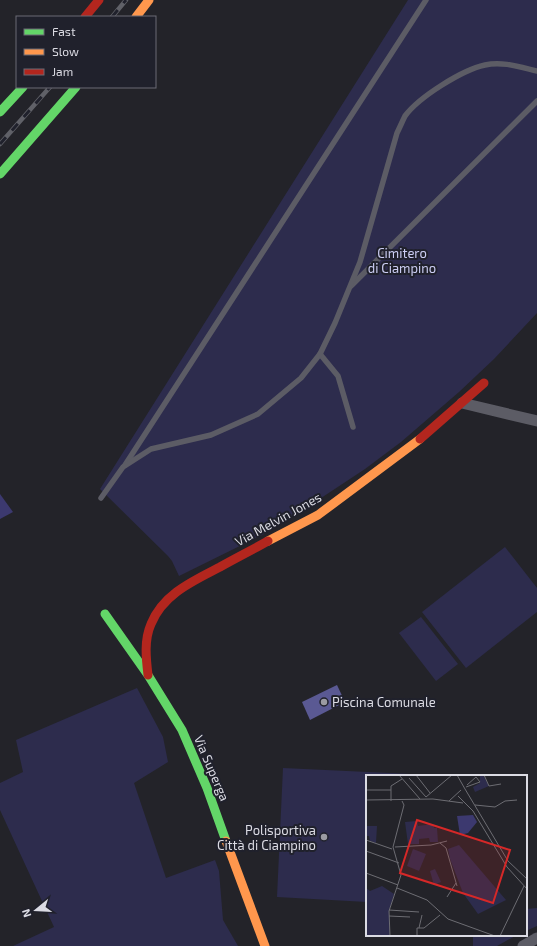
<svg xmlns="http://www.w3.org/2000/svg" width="537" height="946" font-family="'Exo 2',sans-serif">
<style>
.green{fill:#2d2c4d}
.forest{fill:#3c396f}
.water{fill:#5a5993}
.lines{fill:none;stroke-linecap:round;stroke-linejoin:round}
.lane{stroke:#5c5c65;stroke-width:5.5}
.street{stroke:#5c5c65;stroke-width:11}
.fast{stroke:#63d668;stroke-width:9}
.slow{stroke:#ff974d;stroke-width:9}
.jam{stroke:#b3261e;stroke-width:9}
.rail-casing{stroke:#606168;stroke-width:4.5}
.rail{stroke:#20212c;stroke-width:3;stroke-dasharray:9;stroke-linecap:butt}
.poi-dot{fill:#9b9ba2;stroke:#20212c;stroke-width:1.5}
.labels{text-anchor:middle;stroke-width:4;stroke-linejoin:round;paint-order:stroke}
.park-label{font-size:13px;fill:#cccef3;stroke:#20212c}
.street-label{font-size:13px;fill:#dbdbe3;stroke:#20212c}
.poi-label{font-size:13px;fill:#dbdbe3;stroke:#20212c;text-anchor:start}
.inset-road{fill:none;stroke:#6d6d73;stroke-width:1}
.view{fill:#d62828;fill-opacity:0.15;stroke:#d62828;stroke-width:2}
.inset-edge{fill:none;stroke:#dbdbe3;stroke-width:2}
</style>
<rect width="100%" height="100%" fill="#232329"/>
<g class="green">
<polygon points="408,0 537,0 537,313 494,359 459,392 401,442 365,469 312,504 266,533 179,576 172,561 168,556 100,489"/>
<polygon points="505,547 537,588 537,612 466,668 422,612"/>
<polygon points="421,617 458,664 436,681 399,633"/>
<polygon points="137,688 163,737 168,762 134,783 166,878 215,860 219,871 223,920 238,946 13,946 54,927 0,810 0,783 23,772 16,740"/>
<polygon points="283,768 453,776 367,776 367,902 277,897"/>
<polygon points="537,908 537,926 526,931 526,909"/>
<polygon points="473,935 517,935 497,946 473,946"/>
</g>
<polygon class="forest" points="0,494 13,512 0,519"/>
<polygon class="water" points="337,685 345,702 310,720 302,702"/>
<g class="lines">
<g class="lane">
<polyline points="351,286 537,101"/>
<polyline points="320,354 338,376 353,427"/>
<polyline points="125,465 426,0"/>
<path d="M101,498l22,-31 28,-18 60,-14 47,-21 43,-36 19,-24 15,-31 25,-61 37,-129c3,-6 5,-11 8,-17 14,-19 57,-46 80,-51 17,-4 35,2 52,6"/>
</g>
<g class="street">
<polyline points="462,403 537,421"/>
<polyline points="523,946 537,938"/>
</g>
<g class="fast">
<polyline points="0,112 23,87"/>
<polyline points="0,174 76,87"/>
<polyline points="105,614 148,675 182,730 207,788 226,841"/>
</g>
<g class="slow">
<polyline points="136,17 149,0"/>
<polyline points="268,541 318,515 420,439"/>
<polyline points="226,841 265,946"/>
</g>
<g class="jam">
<polyline points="85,17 99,0"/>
<polyline points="420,439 484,383"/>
<path d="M148,675c-2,-17 -4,-35 3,-51 12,-30 42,-43 69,-57 16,-9 32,-17 48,-26"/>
</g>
<defs>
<g id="rail">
<polyline points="112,17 126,0"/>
<polyline points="0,144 50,87"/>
</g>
</defs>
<use href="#rail" class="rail-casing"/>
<use href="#rail" class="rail"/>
</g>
<g class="poi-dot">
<circle cx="324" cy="702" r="4"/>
<circle cx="324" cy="837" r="4"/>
</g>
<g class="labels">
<g class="park-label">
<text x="402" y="258">Cimitero<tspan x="402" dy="15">di Ciampino</tspan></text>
</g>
<g class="street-label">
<text transform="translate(278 519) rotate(-29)" y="5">Via Melvin Jones</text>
<text transform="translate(212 768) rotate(67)" y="5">Via Superga</text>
</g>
<g class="poi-label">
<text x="332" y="707">Piscina Comunale</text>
<text x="316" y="835" text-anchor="end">Polisportiva<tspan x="316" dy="15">Città di Ciampino</tspan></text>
</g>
</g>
<g transform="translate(366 775)">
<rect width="161" height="161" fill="#232329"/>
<path d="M114,0h3l6,11 -14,6 -2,-5 7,-4zM51,46l1,5 15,-2 1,4h3l1,14h-8l-1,-4 -10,1v5h-11l-3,-22zM1,51h10l-1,17 -6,-2 -1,-5h-3zM93,70l47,55 -28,14 -15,-21 -13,-34 -2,-10zM47,74l13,5 -7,17 -12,-5zM69,94l6,13 -7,3 -4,-14zM16,111l12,8 -5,17 1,25h-24v-48l4,3z" fill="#2d2c4d"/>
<path d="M107,40l4,7 -9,11 -8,2 -3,-19z" fill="#3c396f"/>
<path class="inset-road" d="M33,0l21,24M50,0l14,18M91,0l8,14M118,0l5,11 12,-2M43,3l17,19 26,-22M101,10l9,-8 4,5M100,12l14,-5M99,14l43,72 19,18M0,15h25v11M25,15v-4l11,-7M92,21l15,15 34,56 20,22M0,25l67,-1 30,4M83,26l12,-11M109,30l20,2 10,-6 12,-1M0,65l26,9M74,68l6,5 11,38M27,72l11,-42 -2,-4M29,72l36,-2 16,-4M0,76l33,12M0,98l32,12M31,113l30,12 21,19 47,17M81,122l9,-14M23,135l30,2M23,141l21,1M53,153l3,-13M24,161l-1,-25 12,-36 -8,-28M51,161v-8h7l16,-13M134,161l24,-50"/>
<path class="view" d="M51,45l93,30 -17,53 -93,-30z"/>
<rect width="161" height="161" class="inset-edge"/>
</g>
<rect x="16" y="16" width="140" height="72" fill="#20212c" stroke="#6b6b75"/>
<rect x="24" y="29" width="20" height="6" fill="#63d668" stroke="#6b6b75"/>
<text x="52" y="36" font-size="12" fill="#dbdbe3">Fast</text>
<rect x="24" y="49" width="20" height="6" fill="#ff974d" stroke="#6b6b75"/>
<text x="52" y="56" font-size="12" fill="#dbdbe3">Slow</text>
<rect x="24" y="69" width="20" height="6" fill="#b3261e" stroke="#6b6b75"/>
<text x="52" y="76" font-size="12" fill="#dbdbe3">Jam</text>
<g transform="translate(36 910) rotate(252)" stroke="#20212c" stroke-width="3" paint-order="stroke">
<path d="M0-3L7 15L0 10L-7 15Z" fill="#dbdbe3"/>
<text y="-6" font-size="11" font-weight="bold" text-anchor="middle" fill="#dbdbe3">N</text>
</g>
</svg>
